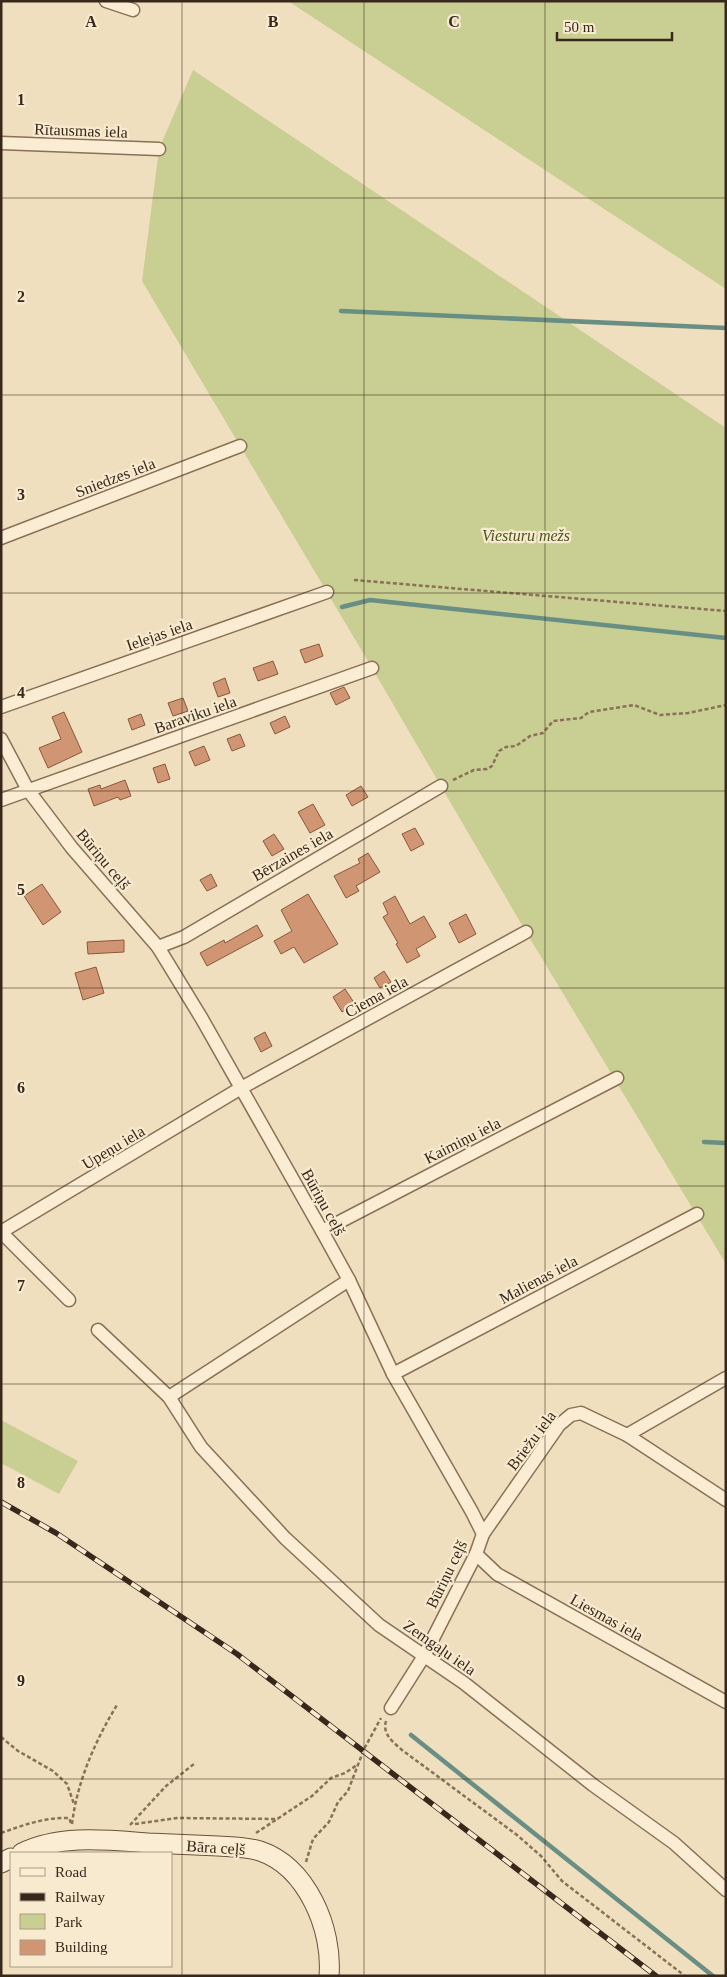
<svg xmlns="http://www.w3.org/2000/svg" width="727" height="1977" font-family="Georgia,serif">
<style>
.green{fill:#c9ce93}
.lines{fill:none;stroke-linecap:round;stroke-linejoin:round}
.stream{stroke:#698f85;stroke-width:4.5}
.building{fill:#d09673;stroke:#89583b}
.street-casing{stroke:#897057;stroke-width:15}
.secondary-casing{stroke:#6b513a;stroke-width:21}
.path{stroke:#897057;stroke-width:2.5;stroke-dasharray:4 2.5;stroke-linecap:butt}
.street{stroke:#faedd3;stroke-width:12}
.secondary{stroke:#faedd3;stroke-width:19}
.rail-casing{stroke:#38281c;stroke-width:5.5}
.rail{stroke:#f7eacf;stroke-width:4;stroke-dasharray:11;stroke-linecap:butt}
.grid{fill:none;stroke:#38281c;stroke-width:1;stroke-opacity:0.55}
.labels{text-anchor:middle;stroke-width:4.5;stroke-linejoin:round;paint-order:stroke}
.street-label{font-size:16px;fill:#38281c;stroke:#f7eacf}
.park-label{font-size:16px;font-style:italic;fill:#4a5521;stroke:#f7eacf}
.grid-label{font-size:16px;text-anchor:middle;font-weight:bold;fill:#38281c;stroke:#f7eacf;stroke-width:4.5;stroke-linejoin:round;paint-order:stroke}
</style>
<rect width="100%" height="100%" fill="#f0dfbf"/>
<g class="green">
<polygon points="288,1 726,1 726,289"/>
<polygon points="193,70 726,428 726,1264 526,932 372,668 142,281 159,149"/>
<polygon points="1,1420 78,1461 59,1494 1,1463"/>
</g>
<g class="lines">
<g class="stream">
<polyline points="341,311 726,328"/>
<polyline points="342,607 370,600 726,638"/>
<polyline points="704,1142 726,1143"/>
<polyline points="411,1735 713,1976"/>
</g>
</g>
<g class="building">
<polygon points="319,644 323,656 305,663 300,650"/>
<polygon points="273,661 278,674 258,681 253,668"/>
<polygon points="225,678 230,693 218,697 213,683"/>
<polygon points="344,687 350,698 336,705 330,693"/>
<polygon points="183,698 188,711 173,716 168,703"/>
<polygon points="64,712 82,752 48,768 39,748 61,739 52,717"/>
<polygon points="141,714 145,725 132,730 128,719"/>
<polygon points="285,716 290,727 275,734 270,723"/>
<polygon points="240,734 245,746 232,751 227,739"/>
<polygon points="204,746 210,760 195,766 189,752"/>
<polygon points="165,764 170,779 158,783 153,768"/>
<polygon points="125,780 131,796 120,800 118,797 94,806 88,789 100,785 101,789"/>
<polygon points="361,786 368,797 352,806 346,795"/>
<polygon points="313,804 325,825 310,833 298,812"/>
<polygon points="415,828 424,844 411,851 402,834"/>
<polygon points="274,834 284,849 272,856 263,841"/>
<polygon points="368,853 380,872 356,886 359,891 346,898 334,876 360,863 358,859"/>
<polygon points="211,874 217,886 207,891 200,880"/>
<polygon points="42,884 61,912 43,925 24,896"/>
<polygon points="308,894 338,944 304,963 294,947 281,954 274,941 292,931 281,910"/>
<polygon points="395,896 410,924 424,916 436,937 416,949 420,956 407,963 396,944 398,943 383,917 388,914 383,903"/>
<polygon points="466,914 476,934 459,943 449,923"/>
<polygon points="257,925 263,936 207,966 200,953 224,940 225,943"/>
<polygon points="124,940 124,952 88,954 87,942"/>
<polygon points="96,967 104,993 83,1000 75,973"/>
<polygon points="384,971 391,982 380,988 374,978"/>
<polygon points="345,989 355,1004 342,1012 333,997"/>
<polygon points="265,1032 272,1046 261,1052 254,1038"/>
</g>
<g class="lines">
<defs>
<g id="street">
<polyline points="106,1 133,10"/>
<polyline points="1,143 159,149"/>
<polyline points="1,538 240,446"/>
<polyline points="1,707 327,592"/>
<polyline points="1,739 28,790 72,848 158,947 202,1019 322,1231 349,1280 393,1374 472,1512 483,1534 476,1554 424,1656 391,1708"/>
<polyline points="1,800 372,668"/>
<polyline points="158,947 184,937 441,786"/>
<polyline points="322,1231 617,1078"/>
<polyline points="1,1232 241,1088 526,932"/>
<polyline points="2,1233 69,1300"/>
<polyline points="98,1330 169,1397 201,1447 285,1538 379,1625 464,1683 593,1785 674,1843 726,1890"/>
<polyline points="393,1374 697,1214"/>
<polyline points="169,1397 349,1280"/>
<polyline points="627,1435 726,1378"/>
<polyline points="483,1534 559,1425 571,1415 581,1413 627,1435 726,1500"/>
<polyline points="476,1554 497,1574 726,1702"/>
</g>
<g id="secondary">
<path d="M22,1853c38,-19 86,-13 127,-10 23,1 46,2 69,3 13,1 29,1 42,5 47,16 73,78 69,125"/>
<polyline points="1,1863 11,1858"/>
</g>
</defs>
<use href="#street" class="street-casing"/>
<use href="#secondary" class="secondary-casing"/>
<g class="path">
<polyline points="354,580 726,611"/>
<polyline points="453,780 474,770 487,769 492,766 499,751 506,747 516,746 530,736 543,733 553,721 581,718 589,712 634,705 660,715 688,713 726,705"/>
<path d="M386,1721c-4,13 7,21 16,29l115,85 24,21 21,25 123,95"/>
<polyline points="1,1737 18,1751 53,1771 67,1784 74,1804"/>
<path d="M72,1824c5,-42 23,-83 45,-119"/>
<polyline points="135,1824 177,1818 278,1819"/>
<polyline points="130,1825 166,1786 194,1764"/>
<path d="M1,1833c23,-8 44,-16 68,-15l2,5"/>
<polyline points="256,1833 312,1796 331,1778 345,1773 357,1765"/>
<polyline points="306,1862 313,1839 329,1822 338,1802 348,1791 364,1749 381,1718"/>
</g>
<use href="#street" class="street"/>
<use href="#secondary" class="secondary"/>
<defs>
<polyline id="rail" points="1,1502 56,1533 237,1654 656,1976"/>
</defs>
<use href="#rail" class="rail-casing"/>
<use href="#rail" class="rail"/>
</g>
<path class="grid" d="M182,1v1975M364,1v1975M545,1v1975M1,198h725M1,395h725M1,593h725M1,791h725M1,988h725M1,1186h725M1,1384h725M1,1582h725M1,1779h725"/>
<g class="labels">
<g class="street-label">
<text transform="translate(81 130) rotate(2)" y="6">Rītausmas iela</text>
<text transform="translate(115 477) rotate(-21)" y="6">Sniedzes iela</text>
<text transform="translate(159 634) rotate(-19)" y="6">Ielejas iela</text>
<text transform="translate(195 714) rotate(-19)" y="6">Baraviku iela</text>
<text transform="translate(292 854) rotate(-30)" y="6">Bērzaines iela</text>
<text transform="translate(104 859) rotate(50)" y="6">Būriņu ceļš</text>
<text transform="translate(376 996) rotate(-29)" y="6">Ciema iela</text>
<text transform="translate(462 1140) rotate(-27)" y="6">Kaimiņu iela</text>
<text transform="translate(113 1147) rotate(-31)" y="6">Upeņu iela</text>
<text transform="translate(324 1202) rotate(61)" y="6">Būriņu ceļš</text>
<text transform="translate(538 1279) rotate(-28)" y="6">Malienas iela</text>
<text transform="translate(531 1440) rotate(-53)" y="6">Briežu iela</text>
<text transform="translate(446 1574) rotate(-64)" y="6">Būriņu ceļš</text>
<text transform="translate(607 1617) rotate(29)" y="6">Liesmas iela</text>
<text transform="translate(440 1647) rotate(35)" y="6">Zemgaļu iela</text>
<text transform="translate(216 1847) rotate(4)" y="6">Bāra ceļš</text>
</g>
<g class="park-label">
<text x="526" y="541">Viesturu mežs</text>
</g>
</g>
<g class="grid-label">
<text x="91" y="27">A</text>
<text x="273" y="27">B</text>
<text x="454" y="27">C</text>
<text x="21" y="105">1</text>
<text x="21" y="302">2</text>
<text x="21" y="500">3</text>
<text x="21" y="698">4</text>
<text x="21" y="895">5</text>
<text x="21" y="1093">6</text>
<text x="21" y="1291">7</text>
<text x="21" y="1488">8</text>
<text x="21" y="1686">9</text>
</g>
<rect width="727" height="1977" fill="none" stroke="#38281c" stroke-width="5"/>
<rect x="10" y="1852" width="162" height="115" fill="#f7eacf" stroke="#ab9c87"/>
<rect x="20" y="1868" width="25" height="8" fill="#faedd3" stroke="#ab9c87"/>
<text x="55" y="1877" font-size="15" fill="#38281c">Road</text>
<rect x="20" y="1893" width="25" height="8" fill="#38281c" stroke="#ab9c87"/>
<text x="55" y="1902" font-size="15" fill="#38281c">Railway</text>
<rect x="20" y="1914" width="25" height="15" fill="#c9ce93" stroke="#ab9c87"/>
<text x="55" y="1927" font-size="15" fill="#38281c">Park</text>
<rect x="20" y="1940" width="25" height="15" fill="#d09673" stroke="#ab9c87"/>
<text x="55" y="1952" font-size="15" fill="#38281c">Building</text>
<path d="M557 32v8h115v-8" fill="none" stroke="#38281c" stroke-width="2.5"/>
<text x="564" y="32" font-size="15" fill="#38281c" stroke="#f7eacf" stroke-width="4" paint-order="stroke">50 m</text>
</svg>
